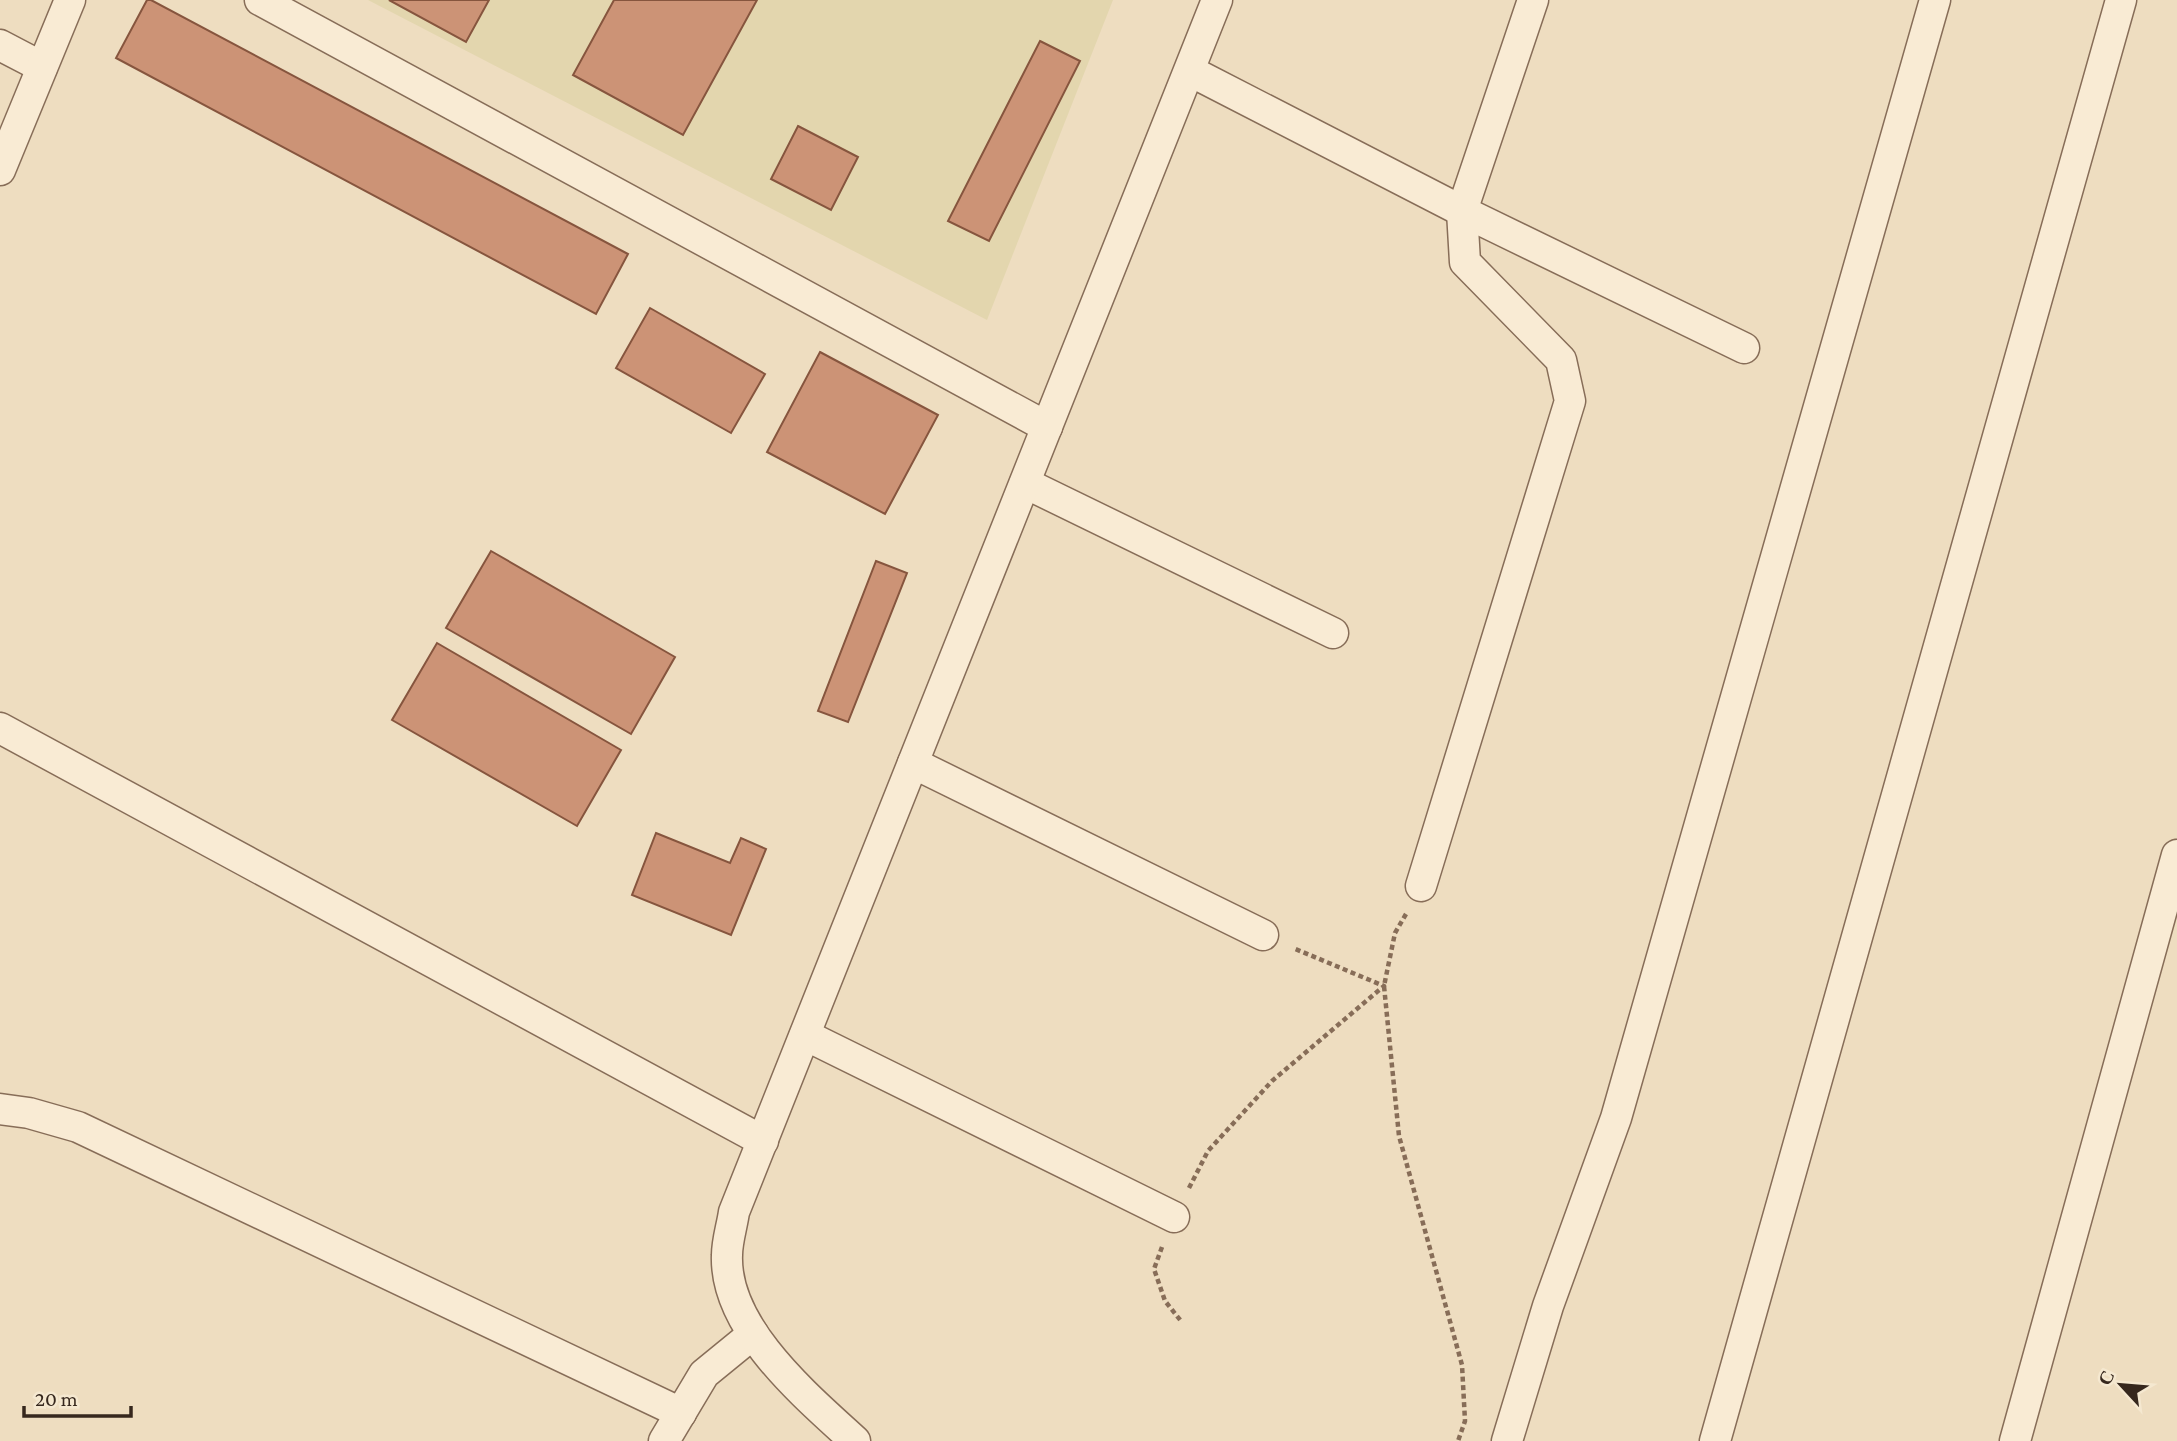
<svg xmlns="http://www.w3.org/2000/svg" width="2177" height="1441" font-family="'Crimson Pro',serif">
<style>
.farmland{fill:#e3d6ae}
.building{fill:#cc9376;stroke:#86553e;stroke-width:2}
.lines{fill:none;stroke-linecap:round;stroke-linejoin:round}
.minor-casing{stroke:#876d58;stroke-width:33}
.path{stroke:#876d58;stroke-width:4.5;stroke-dasharray:5 3.5;stroke-linecap:butt}
.minor{stroke:#f9ebd4;stroke-width:30}
</style>
<rect width="100%" height="100%" fill="#eeddc0"/>
<polygon class="farmland" points="368,0 1113,0 987,320"/>
<g class="building">
<polygon points="147,0 151,0 628,254 596,314 116,58"/>
<polygon points="389,0 489,0 466,42"/>
<polygon points="614,0 757,0 683,135 573,75"/>
<polygon points="1040,41 1080,61 989,241 948,221"/>
<polygon points="798,126 858,157 831,210 771,179"/>
<polygon points="650,308 765,374 731,433 616,368"/>
<polygon points="820,352 938,415 885,514 767,452"/>
<polygon points="491,551 675,657 631,734 446,628"/>
<polygon points="876,561 907,573 848,722 818,711"/>
<polygon points="437,643 621,750 577,826 392,720"/>
<polygon points="656,833 730,863 741,838 766,849 731,935 632,895"/>
</g>
<g class="lines">
<defs>
<g id="minor">
<polyline points="260,0 1047,427"/>
<polyline points="0,45 42,67"/>
<polyline points="1190,71 1462,211 1744,348"/>
<polyline points="0,170 70,0"/>
<polyline points="1025,483 1333,633"/>
<polyline points="0,728 763,1141"/>
<polyline points="913,763 1263,935"/>
<polyline points="1421,886 1570,401 1561,360 1465,262 1462,211 1533,0"/>
<polyline points="805,1035 1174,1217"/>
<polyline points="0,1109 29,1113 78,1127 681,1413"/>
<polyline points="664,1441 704,1374 753,1334"/>
<path d="M855,1441c-49,-45 -131,-113 -128,-186 0,-14 5,-29 7,-43l483,-1212"/>
<polyline points="1507,1441 1548,1306 1616,1118 1935,0"/>
<polyline points="1715,1441 2121,0"/>
<polyline points="2015,1441 2177,855"/>
</g>
</defs>
<use href="#minor" class="minor-casing"/>
<g class="path">
<polyline points="1406,914 1395,933 1384,986 1399,1136 1462,1365 1465,1421 1458,1441"/>
<polyline points="1189,1188 1208,1151 1272,1081 1384,986 1293,948"/>
<polyline points="1162,1247 1154,1269 1165,1301 1181,1321"/>
</g>
<use href="#minor" class="minor"/>
</g>
<g transform="translate(2121 1385) rotate(296)" stroke="#f5e8d0" stroke-width="5" paint-order="stroke">
<path d="M0-5L12 26L0 18L-12 26Z" fill="#36271d"/>
<text y="-10" font-size="19" font-weight="bold" text-anchor="middle" fill="#36271d">С</text>
</g>
<path d="M24 1406v10h107v-10" fill="none" stroke="#36271d" stroke-width="3.5"/>
<text x="35" y="1406" font-size="21" fill="#36271d" stroke="#f5e8d0" stroke-width="5" paint-order="stroke">20 m</text>
</svg>
